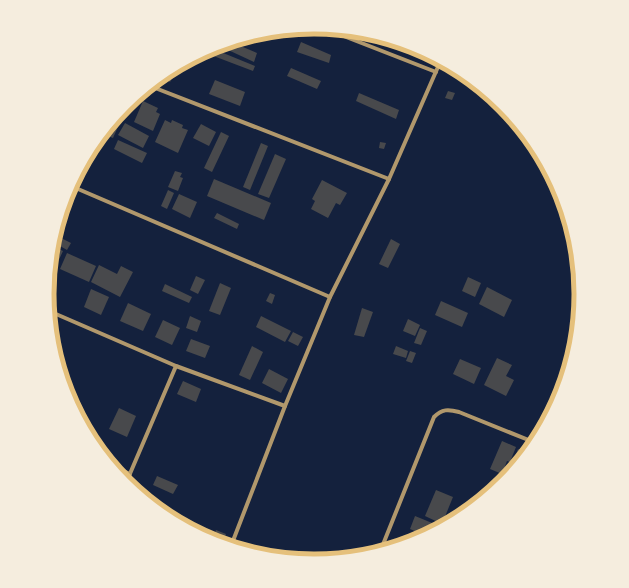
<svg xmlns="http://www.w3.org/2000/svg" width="629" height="588" font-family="'Space Grotesk',sans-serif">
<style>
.building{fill:#48494c}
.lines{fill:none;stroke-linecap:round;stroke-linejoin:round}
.minor{stroke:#b1986c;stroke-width:4}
.rim{fill:none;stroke:#e5c07b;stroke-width:5}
</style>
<rect width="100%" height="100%" fill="#14213d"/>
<g class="building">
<polygon points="229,42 231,42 257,53 254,62 226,49"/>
<polygon points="301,42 331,55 329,63 297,52"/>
<polygon points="412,46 425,52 423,56 410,51"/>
<polygon points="211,48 255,66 253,71 203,52"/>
<polygon points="178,66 180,66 170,82 161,76"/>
<polygon points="291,68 321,81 317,89 287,76"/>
<polygon points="215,80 245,92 240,106 209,94"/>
<polygon points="448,91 455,93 452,100 445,98"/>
<polygon points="359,93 399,110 396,119 356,101"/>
<polygon points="131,101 125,118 118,115 126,105"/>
<polygon points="143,101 158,108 156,112 160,114 153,131 134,122"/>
<polygon points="116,118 121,120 113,138 102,134"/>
<polygon points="165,120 171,123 172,120 183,125 182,128 188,130 178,153 155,142"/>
<polygon points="125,123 149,136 143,148 118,135"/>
<polygon points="201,124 216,132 209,146 193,138"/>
<polygon points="221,132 229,136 212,172 204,168"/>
<polygon points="118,140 147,153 142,163 114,149"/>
<polygon points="380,142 386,143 384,149 379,148"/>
<polygon points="261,143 268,146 250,190 243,187"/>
<polygon points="275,154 286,159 269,198 258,194"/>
<polygon points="175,171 182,173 180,177 183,178 178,191 168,187"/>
<polygon points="214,179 271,203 264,220 207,196"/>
<polygon points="322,180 347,193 340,205 336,203 328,218 311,209 315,201 312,199"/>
<polygon points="168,190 174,193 167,209 161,206"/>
<polygon points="179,194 197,202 190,218 172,209"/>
<polygon points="217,213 239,224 237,229 214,218"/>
<polygon points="55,235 71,243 67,250 53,242"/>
<polygon points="391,239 400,244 388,268 379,264"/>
<polygon points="52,246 63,251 56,266 50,264"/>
<polygon points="67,253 96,266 89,282 60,269"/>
<polygon points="99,265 117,274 121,266 133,272 120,297 91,282"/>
<polygon points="196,276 205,280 198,294 190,290"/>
<polygon points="468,277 481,283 475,297 462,291"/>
<polygon points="220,283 231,288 220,315 209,311"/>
<polygon points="165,284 192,297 189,303 162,291"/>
<polygon points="487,287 512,300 504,317 479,304"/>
<polygon points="91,289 109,297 101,315 84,307"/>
<polygon points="270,293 275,295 272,304 266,301"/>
<polygon points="441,301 468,313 462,327 435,315"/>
<polygon points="128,303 151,314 143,331 120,321"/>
<polygon points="362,308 373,312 364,337 354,335"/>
<polygon points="190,316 201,321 197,332 186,328"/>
<polygon points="261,316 291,331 285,342 256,327"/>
<polygon points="408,319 420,325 415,336 403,331"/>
<polygon points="163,320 180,328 172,345 155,337"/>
<polygon points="420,328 427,331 421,345 414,343"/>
<polygon points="293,332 303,337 298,346 288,341"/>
<polygon points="52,337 59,341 54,352 53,346"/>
<polygon points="191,339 210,346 205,358 186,351"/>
<polygon points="252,346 263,352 250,380 239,375"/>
<polygon points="396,346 408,351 406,358 393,354"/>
<polygon points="410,351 416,353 412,363 406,361"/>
<polygon points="497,358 512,365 506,376 514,380 506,396 484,385"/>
<polygon points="460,359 481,368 474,384 453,374"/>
<polygon points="269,369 288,379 281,393 262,383"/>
<polygon points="183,381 201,389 196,402 177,394"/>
<polygon points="119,408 136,416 127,437 109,429"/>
<polygon points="502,441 516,447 510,462 507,461 502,474 490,469"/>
<polygon points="518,449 525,452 518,465 513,463"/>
<polygon points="157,476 178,485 173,494 153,485"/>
<polygon points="436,490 453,497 442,524 425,516"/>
<polygon points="415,516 442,527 426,536 410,529"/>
<polygon points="216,530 226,534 224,539 214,535"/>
</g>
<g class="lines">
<g class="minor">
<polyline points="323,28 436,72"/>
<polyline points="150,86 389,179"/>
<polyline points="71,186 330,297"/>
<polyline points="49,311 176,366 285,406"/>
<polyline points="112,466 130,474"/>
<polyline points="126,483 176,366"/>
<polyline points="231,546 285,406 330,297 389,179 441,60"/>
<path d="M380,552l54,-135c8,-8 14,-8 25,-5l77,31"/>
</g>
</g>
<path d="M0 0H629V588H0ZM54 294a260 260 0 1 1 520 0a260 260 0 1 1-520 0Z" fill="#f5edde" fill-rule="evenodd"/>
<path class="rim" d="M54 294a260 260 0 1 1 520 0a260 260 0 1 1-520 0Z"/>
</svg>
